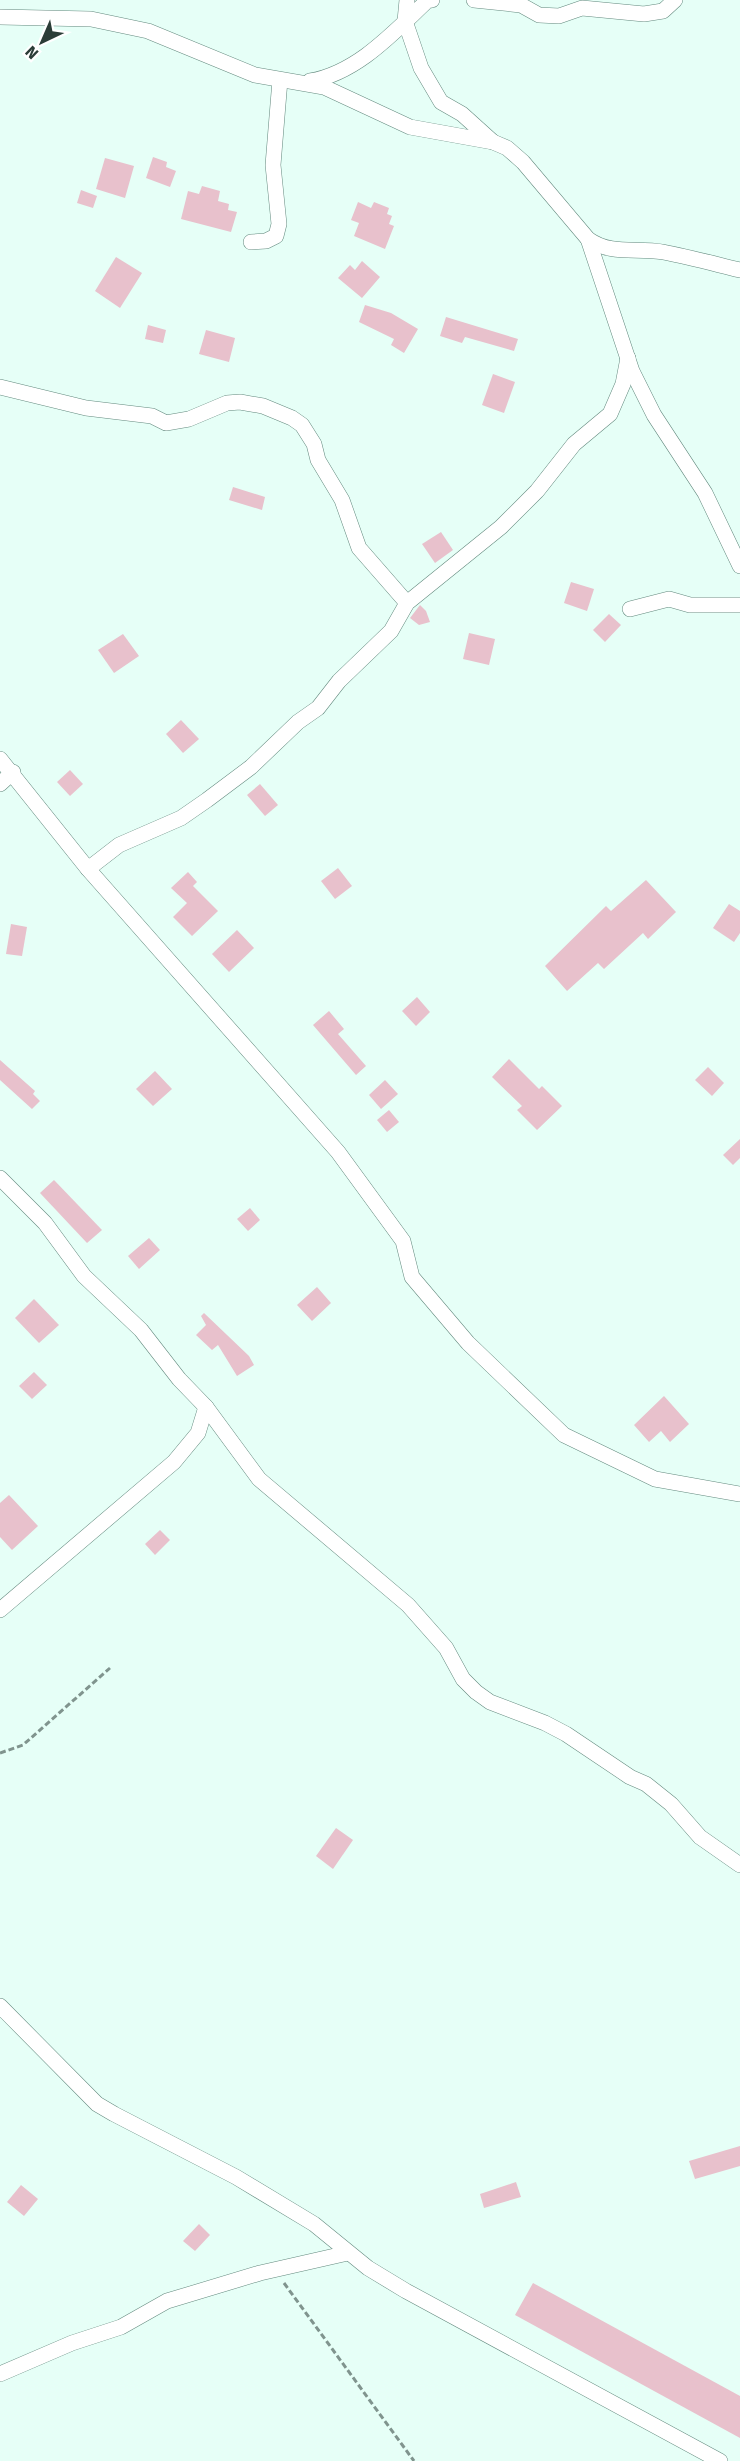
<svg xmlns="http://www.w3.org/2000/svg" width="740" height="2461" font-family="'Fira Sans',sans-serif">
<style>
.building{fill:#e8c1cc}
.lines{fill:none;stroke-linecap:round;stroke-linejoin:round}
.street-casing{stroke:#648a7f;stroke-width:16}
.path{stroke:#80948e;stroke-width:3;stroke-dasharray:6 3;stroke-linecap:butt}
.street{stroke:#fff;stroke-width:15}
</style>
<rect width="100%" height="100%" fill="#e6fff7"/>
<g class="building">
<polygon points="153,157 167,162 166,167 176,171 170,187 146,178"/>
<polygon points="105,158 134,166 125,198 96,189"/>
<polygon points="202,186 220,191 218,201 229,204 228,210 237,212 231,232 181,219 188,191 199,194"/>
<polygon points="81,190 97,196 93,208 77,203"/>
<polygon points="358,202 371,208 374,202 389,208 387,214 392,216 389,224 394,226 385,249 354,236 359,223 351,220"/>
<polygon points="116,257 142,273 120,308 95,291"/>
<polygon points="362,261 380,277 362,298 338,278 350,265 355,270"/>
<polygon points="365,305 391,313 418,329 404,353 391,345 394,339 359,322"/>
<polygon points="446,317 518,339 514,351 465,337 462,343 440,336"/>
<polygon points="148,325 166,330 163,343 145,339"/>
<polygon points="206,330 235,338 229,362 199,354"/>
<polygon points="493,374 515,382 504,413 482,405"/>
<polygon points="233,487 265,497 262,510 229,500"/>
<polygon points="441,532 453,550 435,563 422,544"/>
<polygon points="571,582 594,589 587,611 564,603"/>
<polygon points="420,605 426,611 430,622 419,625 410,618"/>
<polygon points="609,614 621,625 605,642 593,630"/>
<polygon points="469,633 495,639 489,665 463,659"/>
<polygon points="123,634 139,656 114,673 98,650"/>
<polygon points="181,720 199,739 183,753 166,734"/>
<polygon points="70,770 83,784 70,796 57,782"/>
<polygon points="260,784 278,805 265,816 247,795"/>
<polygon points="338,868 352,886 335,899 321,881"/>
<polygon points="188,872 197,882 193,886 218,911 192,936 173,917 187,903 171,888"/>
<polygon points="646,880 676,912 648,939 643,933 604,969 598,963 567,991 545,966 606,906 611,911"/>
<polygon points="729,904 740,911 740,933 734,942 713,928"/>
<polygon points="11,924 27,927 22,956 6,954"/>
<polygon points="237,930 254,948 229,972 212,954"/>
<polygon points="417,997 430,1012 416,1026 402,1011"/>
<polygon points="329,1011 344,1029 338,1034 366,1066 356,1075 313,1025"/>
<polygon points="509,1059 539,1089 542,1086 562,1106 537,1130 517,1110 522,1106 492,1077"/>
<polygon points="0,1060 35,1091 33,1094 40,1101 32,1109 0,1080"/>
<polygon points="708,1067 724,1083 712,1096 695,1080"/>
<polygon points="155,1071 172,1089 153,1106 136,1089"/>
<polygon points="385,1080 398,1094 381,1109 369,1095"/>
<polygon points="389,1110 399,1122 387,1132 377,1120"/>
<polygon points="740,1139 740,1158 733,1165 723,1155"/>
<polygon points="54,1180 102,1230 87,1243 40,1193"/>
<polygon points="250,1208 260,1220 248,1231 237,1219"/>
<polygon points="149,1238 160,1250 139,1269 128,1256"/>
<polygon points="317,1287 331,1303 312,1321 297,1305"/>
<polygon points="34,1299 59,1325 39,1343 15,1318"/>
<polygon points="204,1313 249,1356 254,1365 237,1376 218,1345 212,1350 196,1335 206,1325 201,1316"/>
<polygon points="34,1372 47,1385 32,1399 19,1386"/>
<polygon points="664,1396 689,1424 670,1442 661,1431 649,1442 634,1425"/>
<polygon points="9,1495 38,1526 12,1550 0,1537 0,1503"/>
<polygon points="160,1530 170,1540 155,1555 145,1544"/>
<polygon points="336,1828 353,1840 333,1869 316,1856"/>
<polygon points="740,2146 740,2166 695,2179 689,2161"/>
<polygon points="516,2182 521,2197 484,2208 480,2194"/>
<polygon points="21,2185 38,2199 24,2216 7,2202"/>
<polygon points="199,2224 210,2235 195,2251 183,2241"/>
<polygon points="533,2283 740,2396 740,2438 515,2315"/>
</g>
<g class="lines">
<defs>
<g id="street">
<polyline points="407,0 405,21 421,68 441,102 462,114 493,142"/>
<polyline points="474,0 521,5 539,15 559,16 582,8 644,14 663,11 675,0"/>
<path d="M0,17l91,2 57,12 107,44 69,12 86,40 83,15 14,6 16,14 65,77c24,17 48,8 75,13 26,5 52,12 77,18"/>
<path d="M310,81c47,-8 83,-48 117,-80l5,-1"/>
<polyline points="588,239 632,371 654,415 705,493 740,566"/>
<polyline points="251,242 266,241 276,236 279,224 273,165 280,80"/>
<polyline points="0,387 86,408 152,416 166,423 189,419 227,403 240,402 263,406 292,418 302,425 314,444 318,460 342,500 359,548 407,603"/>
<polyline points="630,609 669,599 690,605 740,605"/>
<polyline points="0,759 88,869 338,1152 403,1241 412,1277 468,1343 564,1435 655,1479 740,1494"/>
<polyline points="0,784 13,772"/>
<polyline points="88,869 119,845 181,818 207,800 251,767 298,722 318,708 339,681 391,631 407,603 501,527 537,491 574,444 610,414 623,384 628,358"/>
<polyline points="0,1178 45,1223 84,1276 141,1330 179,1379 206,1407 259,1479 408,1605 446,1648 463,1679 476,1692 490,1702 545,1723 566,1734 630,1777 646,1784 671,1804 700,1837 740,1865"/>
<polyline points="0,1610 174,1462 198,1433 206,1407"/>
<polyline points="0,2006 97,2104 114,2114 236,2177 314,2224 368,2268 406,2291 720,2461"/>
<polyline points="0,2374 72,2343 121,2327 167,2301 260,2273 348,2253"/>
</g>
</defs>
<use href="#street" class="street-casing"/>
<g class="path">
<polyline points="0,1753 23,1745 110,1668"/>
<polyline points="284,2283 414,2461"/>
</g>
<use href="#street" class="street"/>
</g>
<g transform="translate(42 42) rotate(224)" stroke="#ffffff" stroke-width="4.5" paint-order="stroke">
<path d="M0-4.5L10 22L0 15L-10 22Z" fill="#2b3c37"/>
<text y="-9" font-size="16" font-weight="bold" text-anchor="middle" fill="#2b3c37">N</text>
</g>
</svg>
